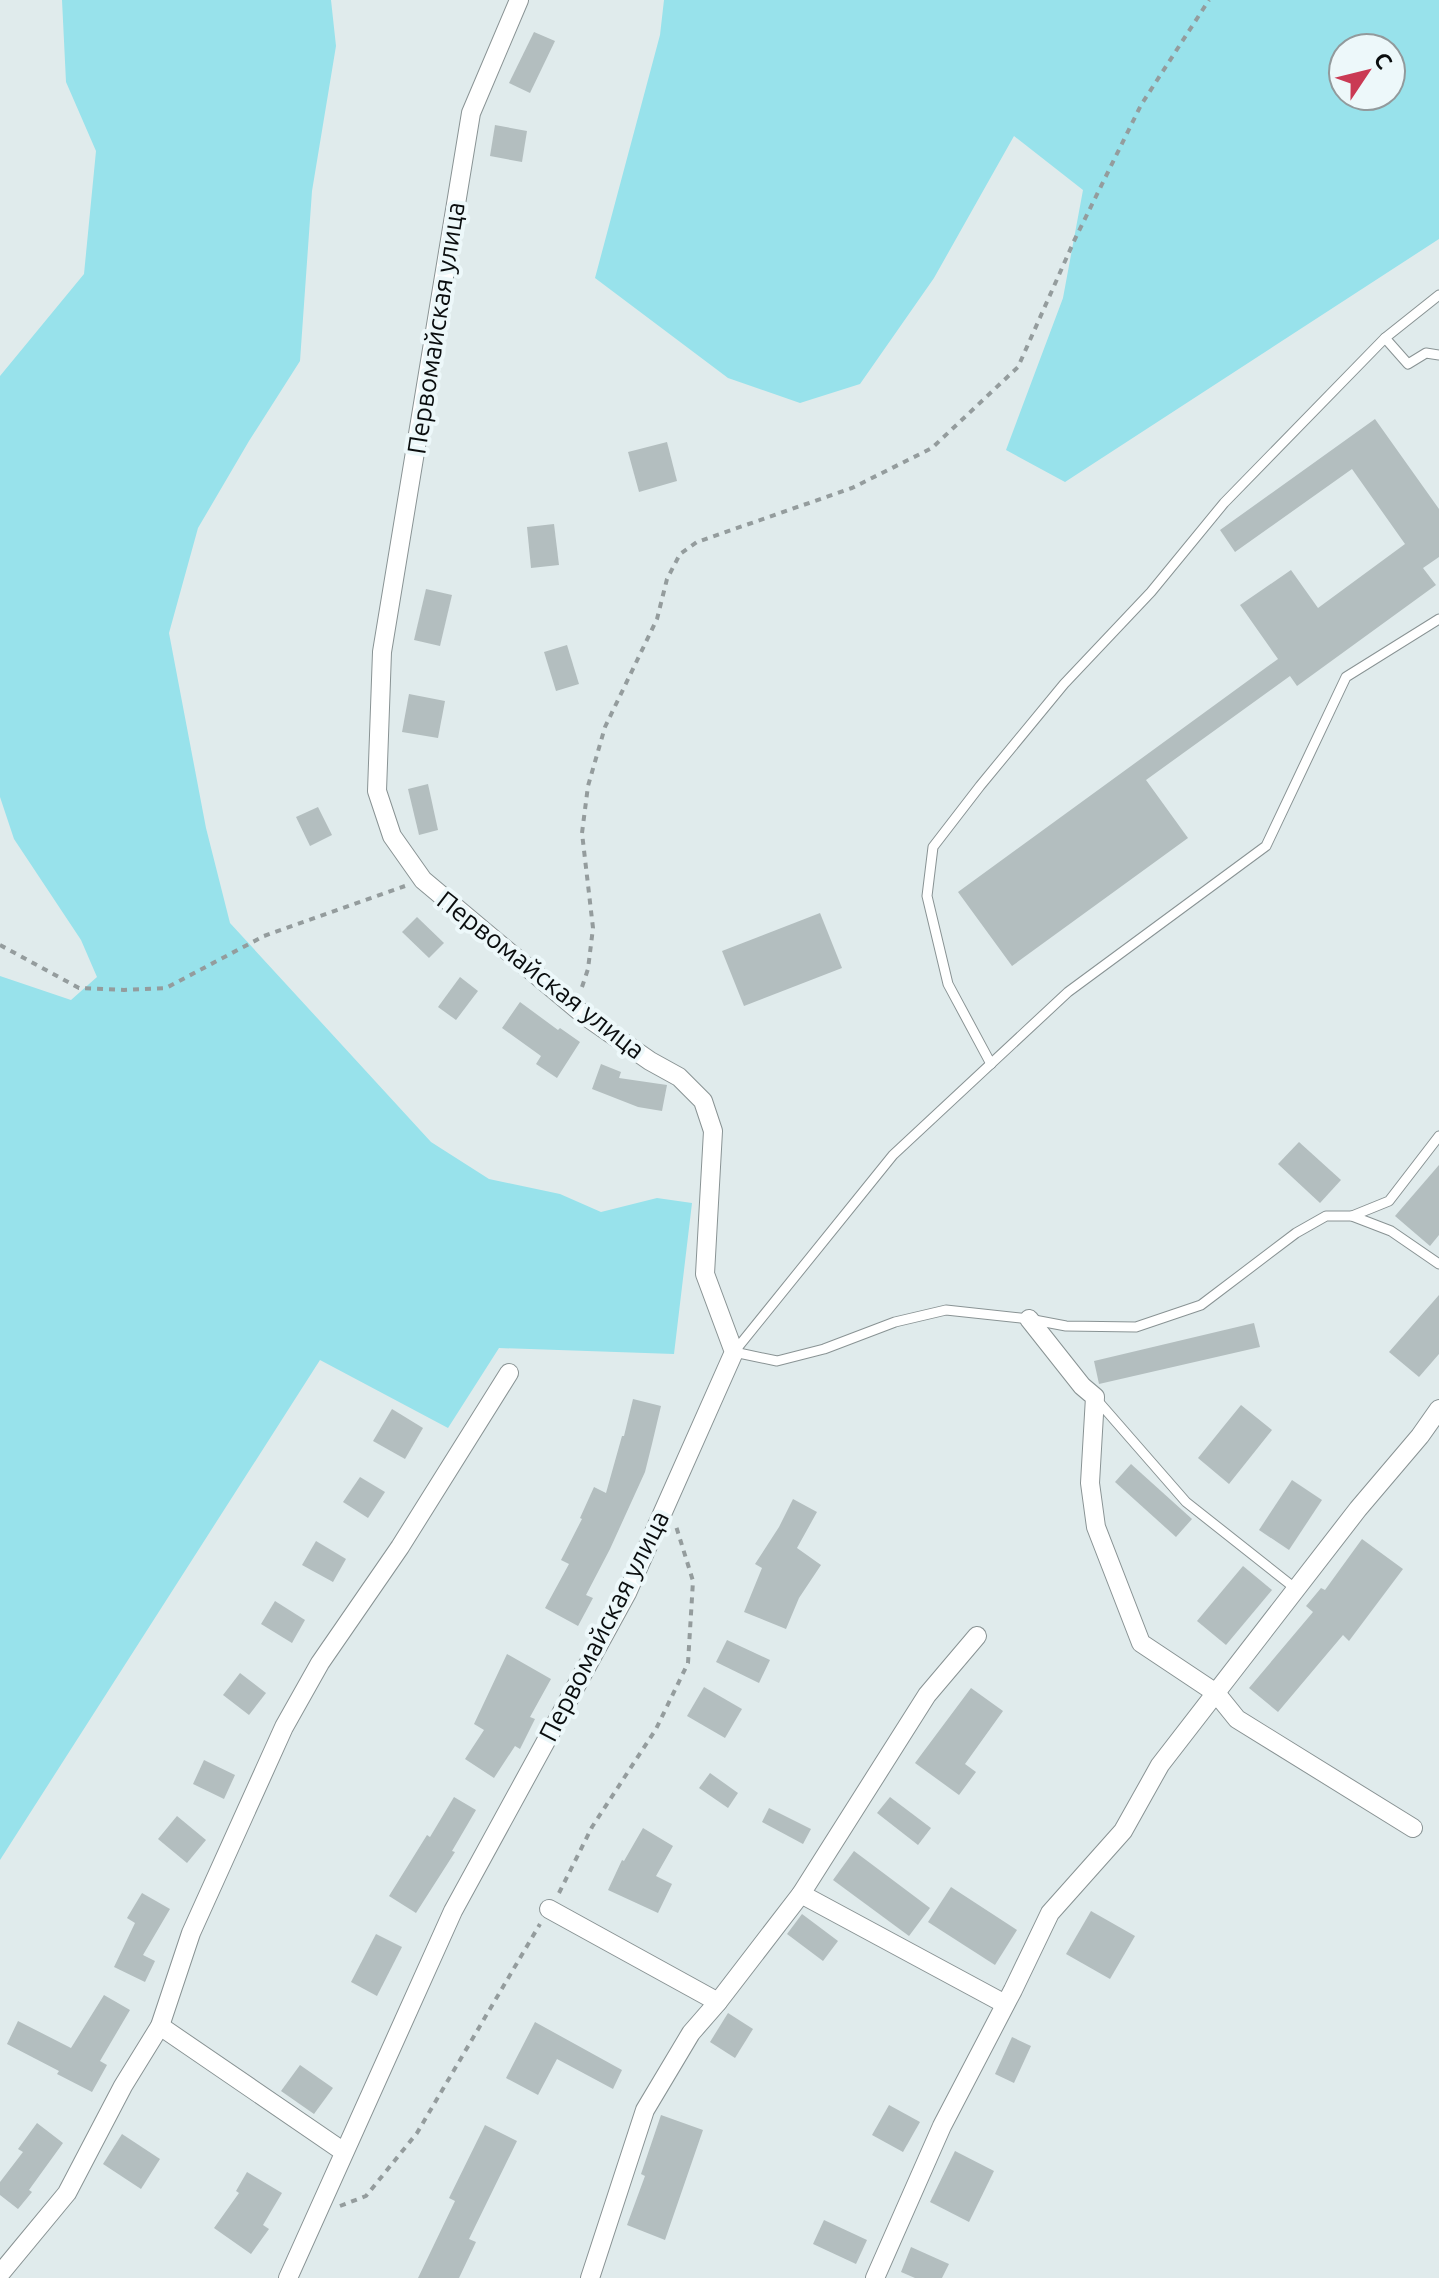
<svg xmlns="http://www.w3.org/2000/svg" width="1439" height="2278" font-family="Ubuntu,sans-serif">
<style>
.green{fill:#98e2eb;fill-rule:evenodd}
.building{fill:#b3bebf}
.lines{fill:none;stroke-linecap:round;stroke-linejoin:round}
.lane-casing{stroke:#899394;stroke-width:11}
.street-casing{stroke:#899394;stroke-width:20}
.path{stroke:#949c9d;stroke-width:4;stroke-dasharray:6 6;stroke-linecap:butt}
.lane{stroke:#fff;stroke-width:9}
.street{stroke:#fff;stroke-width:18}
.labels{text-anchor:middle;stroke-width:8;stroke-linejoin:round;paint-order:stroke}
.street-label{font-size:26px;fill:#0a0d0e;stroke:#edf8fa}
</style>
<rect width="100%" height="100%" fill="#e0ebec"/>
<g class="green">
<polygon points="62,0 331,0 336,46 312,191 300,361 249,441 198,528 169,633 206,828 230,923 431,1142 489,1179 560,1194 601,1212 657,1198 692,1203 674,1354 499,1348 448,1428 320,1360 0,1860 0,976 71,1000 97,977 81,940 14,839 0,797 0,376 84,274 96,151 66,82"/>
<path d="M664,0h775v239l-374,243 -59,-32 57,-152 20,-108 -69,-54 -80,142 -74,106 -60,19 -72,-25 -133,-100 65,-243zM1391,48v48h-48v-48z"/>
</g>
<g class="building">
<polygon points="534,32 555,41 530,93 509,83"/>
<polygon points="495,125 527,131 522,162 490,156"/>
<polygon points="1375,419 1439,509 1439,557 1423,568 1436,585 1297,686 1290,676 1146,780 1188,838 1012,966 958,892 1278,659 1240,605 1291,570 1318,608 1405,544 1352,469 1235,552 1220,530"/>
<polygon points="667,442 677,481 639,492 628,452"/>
<polygon points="554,524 559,565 531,568 527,527"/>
<polygon points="426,589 452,595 440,646 414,640"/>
<polygon points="567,645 579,684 556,691 544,652"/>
<polygon points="409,694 445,701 438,738 402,732"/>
<polygon points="428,784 438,830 419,835 408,789"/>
<polygon points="318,807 332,835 310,846 296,817"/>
<polygon points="820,913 842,968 744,1006 722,951"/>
<polygon points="417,917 444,943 429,958 402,932"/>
<polygon points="460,977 478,991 456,1020 438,1007"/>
<polygon points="520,1002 558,1030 560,1028 580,1042 557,1078 536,1064 541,1056 502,1028"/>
<polygon points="601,1064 621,1072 619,1078 667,1085 662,1111 638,1107 592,1089"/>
<polygon points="1299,1142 1341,1180 1320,1203 1278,1164"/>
<polygon points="1439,1165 1439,1235 1430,1246 1395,1216"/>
<polygon points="1439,1295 1439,1354 1419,1377 1389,1352"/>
<polygon points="1254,1323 1260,1347 1099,1384 1094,1361"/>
<polygon points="633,1399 661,1406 652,1444 645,1472 610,1549 586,1595 593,1598 578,1626 545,1608 569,1564 561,1560 582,1519 580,1518 594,1487 606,1493 622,1436 624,1436"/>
<polygon points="1241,1405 1272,1430 1229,1484 1198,1458"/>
<polygon points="392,1409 423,1428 405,1459 373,1441"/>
<polygon points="1131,1464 1192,1519 1176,1537 1115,1482"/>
<polygon points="360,1477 385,1492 368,1518 343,1502"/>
<polygon points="1292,1480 1322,1500 1289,1550 1259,1530"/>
<polygon points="793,1499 817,1512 797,1548 821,1565 799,1598 786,1629 744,1612 762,1568 755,1564 779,1527"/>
<polygon points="1362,1539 1403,1569 1349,1641 1343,1635 1278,1712 1249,1688 1313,1612 1306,1606 1321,1588 1325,1590"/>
<polygon points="316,1541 346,1559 333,1582 302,1565"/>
<polygon points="1243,1566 1272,1590 1226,1645 1197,1621"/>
<polygon points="275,1601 305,1620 292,1643 261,1624"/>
<polygon points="727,1640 770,1660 759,1683 716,1662"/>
<polygon points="507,1654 551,1679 530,1717 535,1719 520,1749 515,1746 494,1778 465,1759 484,1730 474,1724"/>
<polygon points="240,1673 266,1693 249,1715 223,1695"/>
<polygon points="704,1687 742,1709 725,1738 687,1716"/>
<polygon points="971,1688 1003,1711 965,1764 976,1772 959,1795 915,1763"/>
<polygon points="204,1760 235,1775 224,1799 193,1784"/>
<polygon points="710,1773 738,1793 728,1808 699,1788"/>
<polygon points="454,1797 476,1810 452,1851 455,1852 416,1913 389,1896 427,1835 430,1837"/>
<polygon points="890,1797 931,1828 918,1845 877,1813"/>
<polygon points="769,1808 811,1829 803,1844 762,1822"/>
<polygon points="177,1816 206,1840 187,1863 158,1839"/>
<polygon points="643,1828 673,1846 656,1876 672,1884 658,1913 608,1890 622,1860 624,1861"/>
<polygon points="854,1851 930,1908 909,1936 833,1880"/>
<polygon points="951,1887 1017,1930 995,1965 928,1922"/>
<polygon points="142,1893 170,1909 143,1955 155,1961 145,1982 114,1967 135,1923 127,1918"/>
<polygon points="1091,1911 1135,1936 1110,1979 1066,1954"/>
<polygon points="802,1914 838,1941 823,1961 787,1934"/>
<polygon points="376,1934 402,1947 377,1996 351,1982"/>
<polygon points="104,1995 130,2010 100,2061 107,2065 92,2092 57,2074 59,2071 7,2044 18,2021 71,2048"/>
<polygon points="728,2013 753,2029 735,2058 710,2042"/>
<polygon points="535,2022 622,2070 613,2089 557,2059 538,2095 506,2078"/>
<polygon points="1012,2037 1031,2046 1014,2083 995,2074"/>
<polygon points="300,2065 333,2088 314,2114 281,2091"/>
<polygon points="889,2105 920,2122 903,2152 872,2135"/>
<polygon points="661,2115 703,2130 665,2240 627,2225 645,2176 641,2174"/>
<polygon points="37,2123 63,2143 29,2190 32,2192 18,2209 0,2195 0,2182 23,2152 18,2149"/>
<polygon points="485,2125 517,2141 469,2239 476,2242 459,2278 418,2278 455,2201 449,2198"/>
<polygon points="122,2134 160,2159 141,2189 103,2164"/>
<polygon points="955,2151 994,2171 969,2222 930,2202"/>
<polygon points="247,2172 282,2193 263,2225 269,2229 251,2254 214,2228 239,2193 236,2191"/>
<polygon points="824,2220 867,2240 856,2264 813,2244"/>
<polygon points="911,2247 949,2264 942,2278 915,2278 901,2272"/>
</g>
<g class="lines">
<defs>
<g id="lane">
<polyline points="1385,338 1408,364 1426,353 1439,355"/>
<polyline points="1439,619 1346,677 1266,846 1068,992 893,1155 734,1352 777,1361 824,1349 895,1322 946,1310 1029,1319 1066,1326 1136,1327 1201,1305 1296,1233 1326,1216 1352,1216 1391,1231 1439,1264"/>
<polyline points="991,1064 948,984 927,896 933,847 980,786 1064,684 1151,592 1224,503 1385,338 1439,295"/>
<polyline points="1352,1216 1389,1201 1439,1136"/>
<polyline points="1097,1400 1186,1502 1296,1589"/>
</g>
<g id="street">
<polyline points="1029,1319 1082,1386 1095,1397 1090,1483 1096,1527 1141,1643 1216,1693 1237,1719 1413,1828"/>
<polyline points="801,1894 1005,2004"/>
<polyline points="549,1909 718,2002"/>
<polyline points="160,2026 344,2152"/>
<polyline points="0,2274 67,2193 123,2086 160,2026 191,1933 284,1727 320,1663 400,1547 509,1373"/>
<polyline points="288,2278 453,1911 627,1593 734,1352 705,1274 713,1131 703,1101 679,1077 650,1061 584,1015 423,880 392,836 377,791 382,652 471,113 519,0"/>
<polyline points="590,2278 645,2110 691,2033 718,2002 801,1894 927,1695 977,1636"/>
<polyline points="875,2278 942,2126 1013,1990 1050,1913 1123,1831 1160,1765 1358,1509 1420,1436 1439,1409"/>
</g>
</defs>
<use href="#lane" class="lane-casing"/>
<use href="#street" class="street-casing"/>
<g class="path">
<polyline points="0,945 79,988 124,990 166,988 264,936 405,886"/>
<polyline points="582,987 588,969 593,928 582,833 588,786 605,727 657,619 667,579 680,554 697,542 852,488 932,448 1018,367 1074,241 1141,105 1209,0"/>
<polyline points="559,1893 592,1827 656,1729 688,1663 693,1581 676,1526"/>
<polyline points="340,2206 366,2196 417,2133 540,1924"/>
</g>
<use href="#lane" class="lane"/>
<use href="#street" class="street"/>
</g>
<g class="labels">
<g class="street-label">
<text transform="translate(436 328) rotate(-81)" y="9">Первомайская улица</text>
<text transform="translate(541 975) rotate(38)" y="9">Первомайская улица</text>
<text transform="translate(604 1626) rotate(-63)" y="9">Первомайская улица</text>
</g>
</g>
<g transform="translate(1367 72) rotate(55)"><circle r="38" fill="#edf8fa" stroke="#929a9c" stroke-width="2"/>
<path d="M0-6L14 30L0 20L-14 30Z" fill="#ca3a54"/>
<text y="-12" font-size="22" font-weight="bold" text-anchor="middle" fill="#0a0d0e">С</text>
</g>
</svg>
